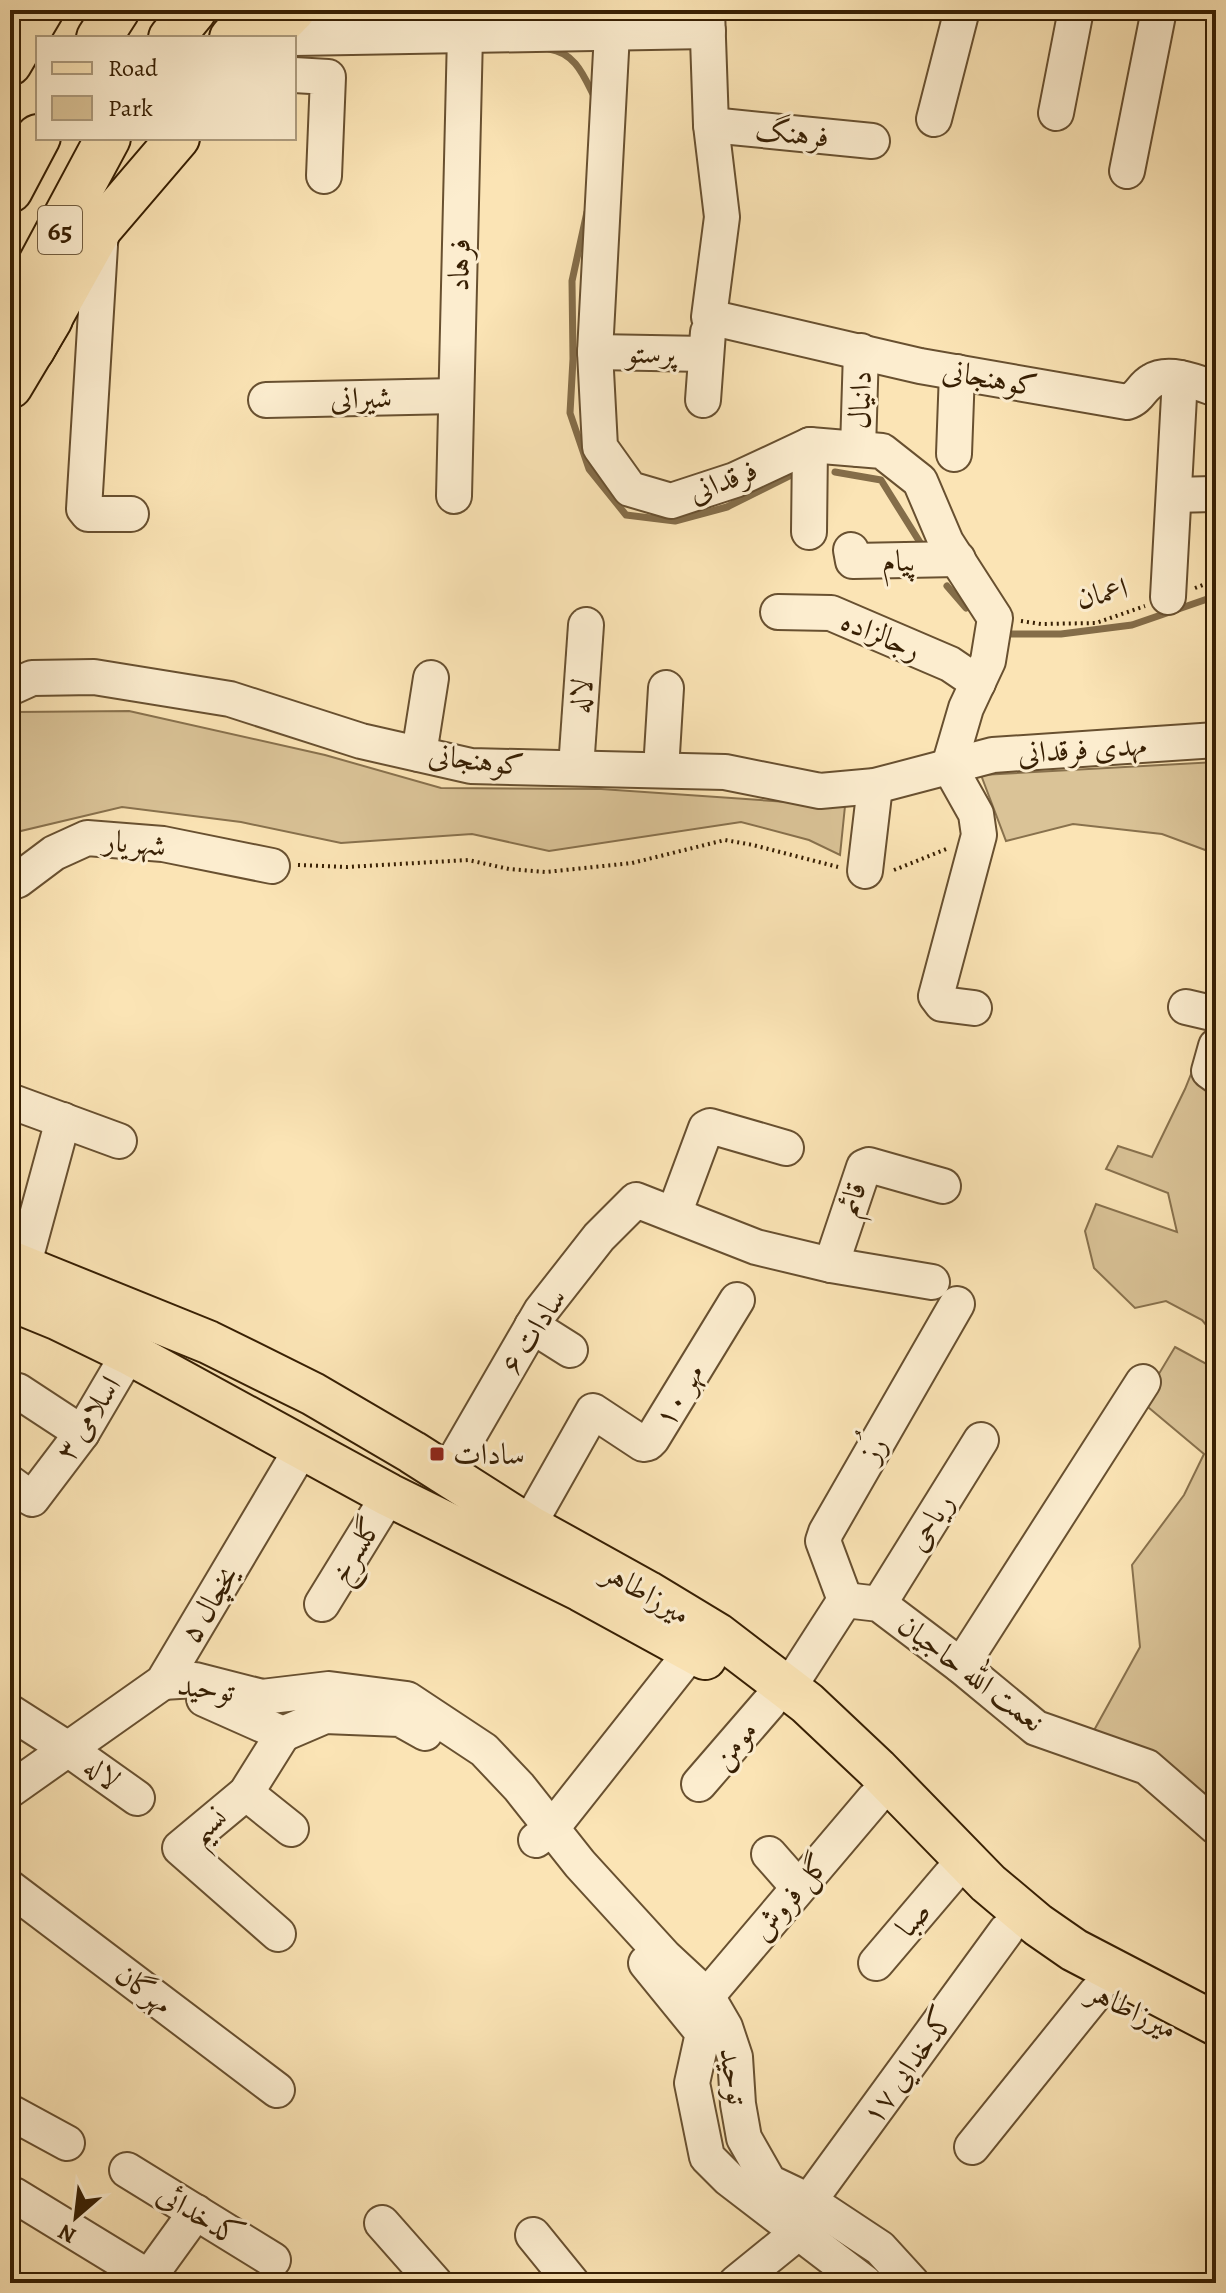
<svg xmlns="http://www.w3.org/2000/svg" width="1226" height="2293" font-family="Alegreya,Amiri,serif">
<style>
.green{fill:#dac397;stroke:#88714d;stroke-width:2}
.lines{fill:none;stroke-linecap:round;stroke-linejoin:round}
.stream{stroke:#846d49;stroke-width:7}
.minor-casing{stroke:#685030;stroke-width:38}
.major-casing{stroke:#371f03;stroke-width:46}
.highway-casing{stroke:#371f03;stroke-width:48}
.path{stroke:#371f03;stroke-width:4;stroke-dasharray:2 4;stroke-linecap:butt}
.minor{stroke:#fcedcf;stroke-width:34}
.major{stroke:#fbe4b5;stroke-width:42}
.highway{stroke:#fbe4b5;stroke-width:44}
.poi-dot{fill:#8f2418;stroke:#fcedcf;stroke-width:3}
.labels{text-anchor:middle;stroke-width:6;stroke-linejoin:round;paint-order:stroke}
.shield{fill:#fcedcf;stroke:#725d40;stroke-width:2}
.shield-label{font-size:28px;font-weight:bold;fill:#371f03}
.street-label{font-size:30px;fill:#371f03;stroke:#fcedcf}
.poi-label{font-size:30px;fill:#371f03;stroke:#fcedcf;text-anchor:start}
</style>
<rect width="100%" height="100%" fill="#fbe4b5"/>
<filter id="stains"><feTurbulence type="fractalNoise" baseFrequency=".0025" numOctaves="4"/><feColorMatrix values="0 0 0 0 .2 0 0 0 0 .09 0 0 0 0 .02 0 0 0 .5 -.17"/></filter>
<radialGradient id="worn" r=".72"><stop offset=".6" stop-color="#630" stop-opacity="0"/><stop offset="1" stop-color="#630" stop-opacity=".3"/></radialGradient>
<g class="green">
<polygon points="129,711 325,755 441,788 601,789 845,806 840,855 809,840 741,822 549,851 472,834 341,843 241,822 122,807 21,831 10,840 10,715 17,712"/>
<polygon points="1216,762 1214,810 1216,854 1162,834 1073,824 1006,841 981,775"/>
<polygon points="1204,1042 1216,1047 1216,1337 1202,1320 1166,1301 1135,1308 1094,1268 1085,1231 1096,1204 1177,1232 1168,1193 1106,1169 1118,1146 1152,1157 1185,1089"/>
<polygon points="1175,1347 1216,1369 1216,1793 1207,1804 1092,1734 1140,1647 1132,1565 1184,1495 1204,1454 1142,1402"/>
</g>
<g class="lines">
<g class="stream">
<path d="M549,49c27,4 35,28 46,49"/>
<polyline points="587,212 572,281 573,359 570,413 589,469 626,515 675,521 727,507 793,474"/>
<polyline points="835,472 881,480 921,544"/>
<polyline points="947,586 966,608"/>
<polyline points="1005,634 1061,634 1132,625 1216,596"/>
</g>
<defs>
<g id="minor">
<path d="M707,10l4,115 11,92 -13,100 211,49 207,36c13,-4 14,-15 25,-21 17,-11 47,2 64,8"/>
<polyline points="612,33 595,352 600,447 630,489 671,501 735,480 810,445 882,451 920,481 946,542 995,618 988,661 966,708 949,766 976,814 979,835 936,996 942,1004 974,1008"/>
<polyline points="294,38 708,31"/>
<polyline points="294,75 328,77 324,176"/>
<polyline points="1056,113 1076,10"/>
<polyline points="934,119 962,10"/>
<polyline points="711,125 872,141"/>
<polyline points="1127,171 1159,10"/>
<polyline points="101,229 84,509 88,514 131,514"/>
<polyline points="595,352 706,354"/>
<polyline points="266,400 456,396"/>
<polyline points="703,400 708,332"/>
<polyline points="858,449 861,351"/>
<polyline points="954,454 957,372"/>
<polyline points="1174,495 1213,494"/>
<polyline points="454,496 465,35"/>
<polyline points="809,532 810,445"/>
<polyline points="851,550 853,561 958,559"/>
<polyline points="1168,597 1180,378"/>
<polyline points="778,612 831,613 950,664 978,683"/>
<polyline points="10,688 32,678 94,677 230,699 361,741 471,766 725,772 820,791 875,786 993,755 1216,740"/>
<polyline points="419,754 431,678"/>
<polyline points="576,768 586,625"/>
<polyline points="661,770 666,688"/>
<polyline points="865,871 875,786"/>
<polyline points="10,883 18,880 54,853 87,838 163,844 272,866"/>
<polyline points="1186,1007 1216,1014"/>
<polyline points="1216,1046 1209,1071 1216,1076"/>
<polyline points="10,1101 119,1141"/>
<polyline points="674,1214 706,1128 710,1126 786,1148"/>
<polyline points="831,1265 864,1167 869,1165 943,1186"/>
<polyline points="23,1267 63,1120"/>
<polyline points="532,1326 570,1350"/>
<polyline points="18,1391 82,1433"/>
<polyline points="446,1475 541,1311 599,1237 636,1200 756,1247 831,1265 932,1282"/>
<polyline points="10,1483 32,1499 82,1433 129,1353"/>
<polyline points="528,1526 593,1411 643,1444 648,1443 652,1439 737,1300"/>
<polyline points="845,1600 879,1604 961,1666 1036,1728 1147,1767 1216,1827"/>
<polyline points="845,1600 823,1541 826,1532 957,1304"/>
<polyline points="322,1604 389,1495"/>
<polyline points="879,1604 981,1440"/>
<polyline points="961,1666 1143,1382"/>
<polyline points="163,1682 195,1680 262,1697 329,1689 407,1699 484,1750 519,1787 580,1864 665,1957 707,1996 725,2027 735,2057 738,2104 744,2138 769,2182 809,2201 880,2248 912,2283"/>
<polyline points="789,1687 845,1600"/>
<polyline points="204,1699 283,1734 325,1716 400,1719 425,1733"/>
<polyline points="10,1712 68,1749 137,1798"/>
<polyline points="699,1784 769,1703"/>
<polyline points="10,1790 163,1682 302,1448"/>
<polyline points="246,1793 291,1829"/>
<polyline points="536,1840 552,1828 692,1651"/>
<polyline points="769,1854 798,1887"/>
<polyline points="10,1888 277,2090"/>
<polyline points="278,1934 180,1848 246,1793 283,1734"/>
<polyline points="646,1963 703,2033 692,2083 707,2157 729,2179 865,2283"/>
<polyline points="876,1963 950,1876"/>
<polyline points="691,2010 707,1996 874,1799"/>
<polyline points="10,2112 67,2143"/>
<polyline points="972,2147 1096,1993"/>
<polyline points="127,2170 273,2260"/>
<polyline points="10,2202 14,2195 158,2283"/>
<polyline points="382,2223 435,2283"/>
<polyline points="533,2235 572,2283"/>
<polyline points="149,2277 196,2212"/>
<polyline points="736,2283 800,2231 809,2201 1006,1931"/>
</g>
<g id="major">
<polyline points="231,38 255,10"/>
<polyline points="267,38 294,10"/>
<polyline points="10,64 42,10"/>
<polyline points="33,350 101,228 178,138"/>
<polyline points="10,1262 208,1342 313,1394 412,1452 528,1526 647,1592 718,1635 807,1703 877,1769 988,1883 1038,1925 1074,1950 1216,2024"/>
<polyline points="10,1299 59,1319 129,1353 389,1495 581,1590 705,1658"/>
</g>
<g id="highway">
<polyline points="99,38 117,10"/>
<polyline points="171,38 194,10"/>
<polyline points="10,190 38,137"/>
<polyline points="10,321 108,138"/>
<polyline points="10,386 50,319"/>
</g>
</defs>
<use href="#minor" class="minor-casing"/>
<use href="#major" class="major-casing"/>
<use href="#highway" class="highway-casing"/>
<g class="path">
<polyline points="1195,588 1216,580"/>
<polyline points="1021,621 1041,624 1096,623 1145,606"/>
<polyline points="298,865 347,867 468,860 509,869 546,872 632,863 725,840 753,845 838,867"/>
<polyline points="894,870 949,848"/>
</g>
<use href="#minor" class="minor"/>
<use href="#major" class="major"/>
<use href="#highway" class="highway"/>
</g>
<rect class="poi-dot" x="429" y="1446" width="16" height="16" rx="4"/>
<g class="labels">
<rect class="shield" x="38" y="206" width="44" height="48" rx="6"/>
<g class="shield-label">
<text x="60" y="240">65</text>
</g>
<g class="street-label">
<text transform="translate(792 133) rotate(6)" y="10">فرهنگ</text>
<text transform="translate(459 265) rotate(-88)" y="10">فرهاد</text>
<text transform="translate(651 353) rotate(1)" y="10">پرستو</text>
<text transform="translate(990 378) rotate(10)" y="10">کوهنجانی</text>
<text transform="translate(361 398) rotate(-1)" y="10">شیرانی</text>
<text transform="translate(860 400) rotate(-88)" y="10">دانیال</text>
<text transform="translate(723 481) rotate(-21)" y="10">فرقدانی</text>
<text transform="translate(899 561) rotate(-1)" y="10">پیام</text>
<text transform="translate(1102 593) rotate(-13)" y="10">اعمان</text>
<text transform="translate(881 635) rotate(23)" y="10">رجالزاده</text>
<text transform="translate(581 696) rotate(-86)" y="10">لاله</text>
<text transform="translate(1082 749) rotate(-4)" y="10">مهدی فرقدانی</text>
<text transform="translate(476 760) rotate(7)" y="10">کوهنجانی</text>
<text transform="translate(135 843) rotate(6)" y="10">شهریار</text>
<text transform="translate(852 1199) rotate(-72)" y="10">قائم</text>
<text transform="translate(533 1331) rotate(-57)" y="10">سادات ۶</text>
<text transform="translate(679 1395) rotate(-59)" y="10">مهر ۱۰</text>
<text transform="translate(88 1418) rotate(-57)" y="10">اسلامی ۳</text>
<text transform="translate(873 1449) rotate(-60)" y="10">رُز</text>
<text transform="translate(930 1522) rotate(-58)" y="10">ریاحی</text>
<text transform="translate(355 1550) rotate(-58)" y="10">گلسرخ</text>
<text transform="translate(647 1593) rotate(30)" y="10">میرزاطاهر</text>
<text transform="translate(209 1604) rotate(-59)" y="10">یخچال ۵</text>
<text transform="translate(971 1673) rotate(37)" y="10">نعمت الله حاجیان</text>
<text transform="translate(206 1688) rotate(7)" y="10">توحید</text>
<text transform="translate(734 1744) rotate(-49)" y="10">مومن</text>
<text transform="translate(102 1773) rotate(36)" y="10">لاله</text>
<text transform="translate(208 1825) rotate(-40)" y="10">نسیم</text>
<text transform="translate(790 1897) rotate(-50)" y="10">گل فروش</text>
<text transform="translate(913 1919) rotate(-50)" y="10">صبا</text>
<text transform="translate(144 1989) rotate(37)" y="10">مهرگان</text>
<text transform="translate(1133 2010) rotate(26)" y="10">میرزاطاهر</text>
<text transform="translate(908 2066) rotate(-54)" y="10">کدخدایی ۱۷</text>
<text transform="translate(734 2076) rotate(81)" y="10">توحید</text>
<text transform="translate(200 2215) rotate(31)" y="10">کدخدائی</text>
</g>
<g class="poi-label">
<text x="453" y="1464">سادات</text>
</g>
</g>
<rect width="1226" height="2293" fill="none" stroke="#fbe4b5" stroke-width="40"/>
<rect x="12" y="12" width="1202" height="2269" fill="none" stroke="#371f03" stroke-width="4"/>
<rect x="20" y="20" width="1186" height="2253" fill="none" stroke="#371f03" stroke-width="2"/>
<rect x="36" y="36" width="260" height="104" fill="#fcedcf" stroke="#ad9b7d" stroke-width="2"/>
<rect x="52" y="62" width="40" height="12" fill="#fbe4b5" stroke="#ad9b7d" stroke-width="2"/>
<text x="108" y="76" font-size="24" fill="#371f03">Road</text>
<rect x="52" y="96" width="40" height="24" fill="#dac397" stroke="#ad9b7d" stroke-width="2"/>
<text x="108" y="116" font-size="24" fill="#371f03">Park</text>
<g transform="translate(76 2217) rotate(208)" stroke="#fcedcf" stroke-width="6" paint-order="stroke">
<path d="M0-6L14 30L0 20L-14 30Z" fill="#371f03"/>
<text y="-12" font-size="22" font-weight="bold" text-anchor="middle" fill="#371f03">N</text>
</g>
<rect width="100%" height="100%" filter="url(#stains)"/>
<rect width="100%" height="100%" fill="url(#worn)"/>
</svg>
